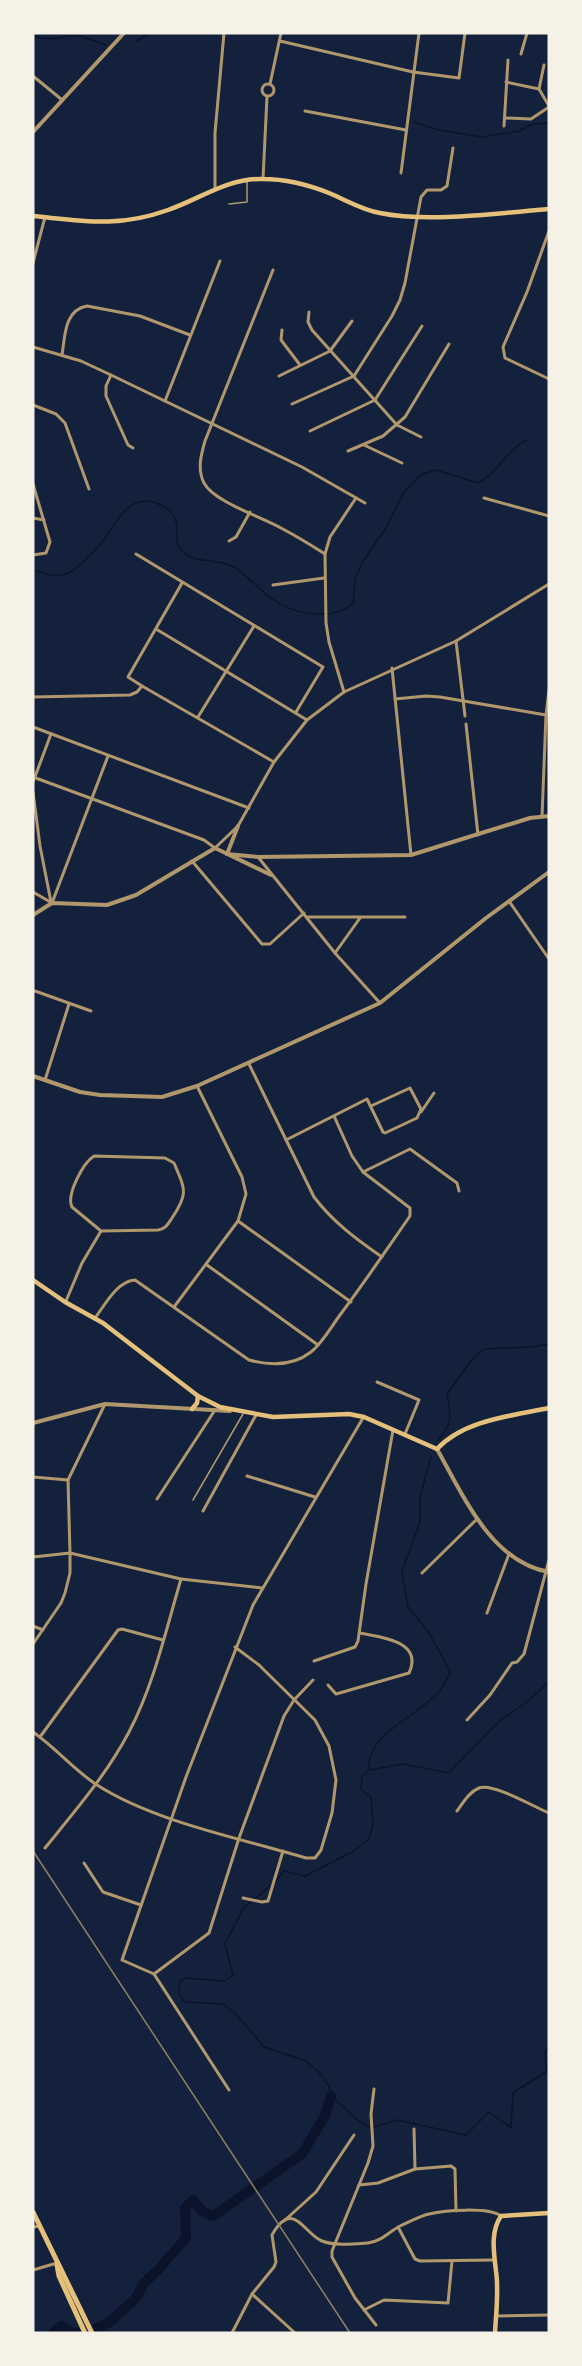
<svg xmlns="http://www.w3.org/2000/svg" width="582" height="2366" font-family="'Libre Baskerville',serif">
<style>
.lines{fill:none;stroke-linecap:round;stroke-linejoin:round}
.stream{stroke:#0b132b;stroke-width:1.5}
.river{stroke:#0b132b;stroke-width:10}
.service{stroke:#b1986c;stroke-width:1.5}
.minor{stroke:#b1986c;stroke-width:3}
.tertiary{stroke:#b1986c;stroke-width:4}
.secondary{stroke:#e5c07b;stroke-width:4.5}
.trunk{stroke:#e5c07b;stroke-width:5}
.rail{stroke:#918062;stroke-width:1.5}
</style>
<rect width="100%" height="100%" fill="#14213d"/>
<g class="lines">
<g class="stream">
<polyline points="33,37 51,39 69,36 80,36 106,45"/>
<polyline points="136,41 151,33"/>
<polyline points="414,122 439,130 482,137 519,131 533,124 549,123"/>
<path d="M33,570c11,3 24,9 35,3 11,-5 23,-18 31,-27 14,-17 28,-54 57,-43 35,14 12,34 26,48 12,13 37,7 52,16 12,7 23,20 34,29 23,18 61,26 85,8l2,-25 8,-18 21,-30 20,-39 16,-17 16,-5 42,13c21,-11 26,-31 49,-43"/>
<path d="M438,1441c15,-19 13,-24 9,-47l26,-36 11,-9 46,-2 19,-3"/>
<path d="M369,1769c-3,-44 70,-55 81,-98l-22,-40 -20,-24 -6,-36 18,-49v-25l11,-41"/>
<polyline points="370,1770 403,1764 449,1773 498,1722 527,1702 549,1682"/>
<polyline points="275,1882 284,1871 305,1876 354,1851 369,1839 373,1823 371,1797 361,1790 362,1776 369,1770"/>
<polyline points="271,1885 243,1909 225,1944 233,1975 224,1981 185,1978 180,1981 179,1993 184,2002 223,2004 235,2013 264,2047 306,2061 319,2072 329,2086 331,2096 359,2121 372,2128 397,2120 466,2135 489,2112 511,2128 513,2093 547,2071 545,2051 549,2049"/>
</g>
<g class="river">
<polyline points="97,2328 110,2322 136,2298 144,2283 159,2269 186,2238 185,2208 193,2200 202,2211 213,2216 302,2154 326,2114 331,2096"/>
<polyline points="53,2333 61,2326 71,2332 77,2332"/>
</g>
<g class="service">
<polyline points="229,204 247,202 247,182"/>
<polyline points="193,1500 243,1414"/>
</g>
<g class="minor">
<polyline points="280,41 413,72 459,78 465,33"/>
<polyline points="521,54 527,33"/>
<polyline points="544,65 539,89 549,106"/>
<polyline points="33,76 61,99"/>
<polyline points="506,82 539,89"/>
<circle cx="268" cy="90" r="6"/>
<polyline points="270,84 281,33"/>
<polyline points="305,111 406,130"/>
<polyline points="505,118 531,119 549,107"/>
<polyline points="504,126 508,60"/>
<polyline points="401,173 419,33"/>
<polyline points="263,179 267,97"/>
<polyline points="215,189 215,133 224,33"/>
<polyline points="549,231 527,292 503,347 505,358 549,379"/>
<polyline points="33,263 45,217"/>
<path d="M273,270l-68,171c-4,14 -8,28 -1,42 10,19 58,34 77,45 15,8 30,17 44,26"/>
<polyline points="309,312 308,322 312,330 397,425 421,437"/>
<polyline points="282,330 281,340 300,365"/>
<polyline points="33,347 81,361 111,375 302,467 365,503"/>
<path d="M62,355c3,-18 2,-45 25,-49l53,10 50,19"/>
<polyline points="111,375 106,386 106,396 128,445 133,448"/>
<polyline points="279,376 330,351 352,321"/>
<polyline points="165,401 220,261"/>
<polyline points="292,404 354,376 392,316 400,300 405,283 421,197 427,190 441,190 447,186 453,148"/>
<polyline points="33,405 56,414 65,423 89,489"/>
<polyline points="310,431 375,400 422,326"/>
<polyline points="364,445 402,463"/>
<polyline points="348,451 383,436 405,417 449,344"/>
<polyline points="33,484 50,542 46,553 33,555"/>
<polyline points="484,498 549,516"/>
<polyline points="33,518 44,520"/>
<polyline points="229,541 236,537 250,512"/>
<polyline points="136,554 323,667 296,712"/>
<polyline points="273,585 324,578"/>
<polyline points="156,629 307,720"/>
<polyline points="456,641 465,716"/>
<polyline points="392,668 411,855"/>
<polyline points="142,686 128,677 182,583"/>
<polyline points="344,692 329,642 326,623 325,554 330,537 356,498"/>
<polyline points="33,697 130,695 137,692 142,686 274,762"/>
<polyline points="395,699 426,696 440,697 546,715"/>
<polyline points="198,717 254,626"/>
<polyline points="466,724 478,835"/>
<polyline points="33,727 249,808"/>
<polyline points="33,777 204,840 215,848 238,826 274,762 307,720 344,692 456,641 549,584"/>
<polyline points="33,782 51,734"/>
<polyline points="33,792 40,846 51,902"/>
<polyline points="542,817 546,715 549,690"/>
<polyline points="258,857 335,953 380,1003"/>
<polyline points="192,861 262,944 270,944 304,913"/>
<polyline points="33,892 52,903"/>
<polyline points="509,901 549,959"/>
<polyline points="52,903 108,756"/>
<polyline points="308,917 405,917"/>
<polyline points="335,953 360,918"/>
<polyline points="35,991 91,1011"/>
<path d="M249,1064l65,133c19,25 42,42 68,60"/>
<polyline points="45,1080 69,1004"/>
<polyline points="421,1112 434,1093"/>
<polyline points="286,1140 367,1099 383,1132 385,1133 417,1118 421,1109 410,1088 371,1106"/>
<path d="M94,1156l71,2 9,5c11,26 15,30 -2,55 -4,6 -6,11 -14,12l-57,1 -29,-24c-6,-12 11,-44 22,-51z"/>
<polyline points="363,1172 410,1149 457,1183 459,1191"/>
<polyline points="238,1221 351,1302"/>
<polyline points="207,1265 318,1345"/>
<polyline points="66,1301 82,1263 101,1231"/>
<polyline points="174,1307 238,1221 246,1194 242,1177 197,1086"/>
<path d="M95,1318c10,-13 22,-37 40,-38l114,80c22,6 44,6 62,-8 12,-10 20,-25 29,-37 24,-32 47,-66 70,-99v-8l-47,-36 -11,-16 -18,-40"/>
<polyline points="377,1382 419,1400 405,1434"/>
<polyline points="247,1476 315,1497"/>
<polyline points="33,1477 68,1480"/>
<polyline points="157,1499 215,1410"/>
<polyline points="203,1511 256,1415"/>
<polyline points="33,1557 70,1553 181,1579 262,1588"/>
<polyline points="422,1573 477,1519"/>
<polyline points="487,1613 509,1554"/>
<polyline points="33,1626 43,1630"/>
<polyline points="33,1644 61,1603 65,1593 70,1573 70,1553 68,1480 105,1404"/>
<polyline points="314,1661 355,1647 358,1641 366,1584 393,1430"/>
<path d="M328,1685l8,9 73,-21c15,-32 -29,-36 -49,-40"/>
<polyline points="467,1720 490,1695 512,1663 517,1662 524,1654 549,1560"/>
<path d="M33,1732c23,16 41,38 64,53 58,37 143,53 209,73h9l6,-8 11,-37 4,-33 -7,-34 -14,-26 -56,-55 -24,-18"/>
<polyline points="40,1737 118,1630 122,1629 163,1640"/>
<path d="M457,1811c6,-8 12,-19 22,-23 15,-5 55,19 70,25"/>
<path d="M45,1848c30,-37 62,-74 84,-116 25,-48 37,-102 52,-153"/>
<polyline points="84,1863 103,1892 141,1905"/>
<polyline points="243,1898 262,1902 268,1901 283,1851"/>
<polyline points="154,1974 122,1960 186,1777 253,1605 363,1418"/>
<polyline points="154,1974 209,1933 239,1838 284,1716 294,1700 313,1680"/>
<polyline points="154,1974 229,2090"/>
<polyline points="374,2089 371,2114 373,2146 368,2163 332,2251 332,2257 355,2298 376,2325"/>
<polyline points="414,2129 415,2169"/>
<polyline points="359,2185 378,2183 415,2169 451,2166 455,2169 456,2211"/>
<polyline points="284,2221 316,2192 354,2135"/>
<polyline points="33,2227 40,2226"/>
<polyline points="398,2227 415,2259 420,2261 493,2260"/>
<polyline points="33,2270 57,2263"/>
<polyline points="252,2294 295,2333"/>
<polyline points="364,2310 384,2300 448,2303 452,2261"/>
<polyline points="497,2316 549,2315"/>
<path d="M232,2333l20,-39 22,-27 2,-5 -4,-27c21,-37 32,-1 50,6 13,5 32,3 46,2 12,-1 21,-11 32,-17 9,-4 20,-10 29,-12 16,-4 60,-7 72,2"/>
</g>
<g class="tertiary">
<polyline points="33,132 124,33"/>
<polyline points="227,854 258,857 411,855 530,818 549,816"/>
<polyline points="227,854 238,826"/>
<polyline points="33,915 52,903 107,905 136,895 215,848 271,875"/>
<polyline points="33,1076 80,1092 100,1095 162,1097 197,1086 380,1003 486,918 549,872"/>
<polyline points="33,1423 105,1404 230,1411"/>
<path d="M437,1449c26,46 54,113 112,123"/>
</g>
<g class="secondary">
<path d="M33,216c51,5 85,12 135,-6 32,-11 59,-32 95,-31 22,0 46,6 66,14 17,7 33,17 51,20 49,10 119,0 169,-4"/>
<path d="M33,1280l32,22 38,21 95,73 22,11 53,10 76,-3 15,3 73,32c27,-29 74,-33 112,-41"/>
<polyline points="192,1409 197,1403 198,1396"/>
<path d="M495,2333c1,-20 4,-42 1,-62 -2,-18 -6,-39 5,-55l48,-3"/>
</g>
<g class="trunk">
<polyline points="33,2212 92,2333"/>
<polyline points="57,2265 59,2276 85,2333"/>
</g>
<polyline class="rail" points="33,1851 350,2333"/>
</g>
<rect width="582" height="2366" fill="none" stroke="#f6f1e7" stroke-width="69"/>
</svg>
